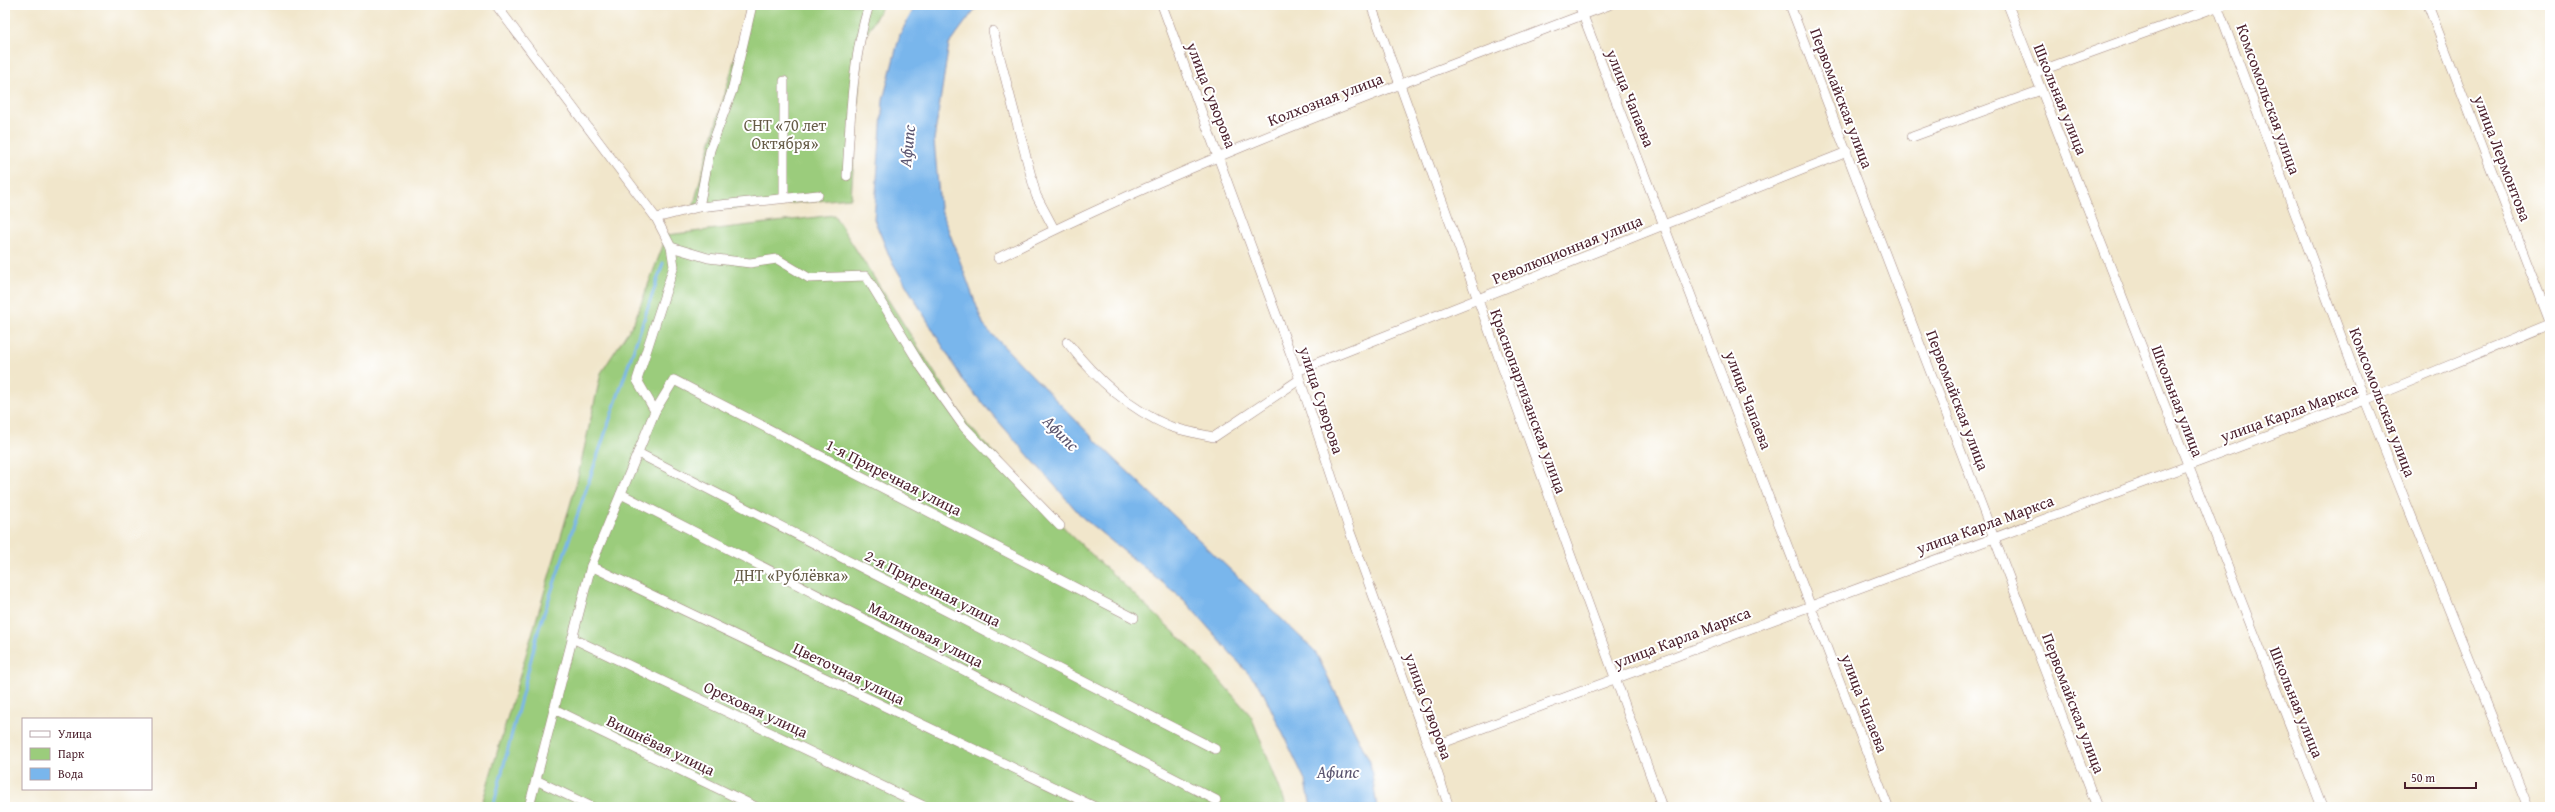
<svg xmlns="http://www.w3.org/2000/svg" width="2555" height="812" font-family="'Gentium Book Plus',serif">
<style>
.green{fill:#9bcc7c;stroke:#727654}
.water{fill:#79b6ec;stroke:#626a8c}
.lines{fill:none;stroke-linecap:round;stroke-linejoin:round}
.stream{stroke:#79b6ec;stroke-width:3}
.minor-casing{stroke:#9e827b;stroke-width:10}
.minor{stroke:#fff;stroke-width:9}
.labels{text-anchor:middle;stroke-width:4;stroke-linejoin:round;paint-order:stroke}
.street-label{font-size:16px;fill:#4a1f2b;stroke:#fff}
.park-label{font-size:16px;fill:#665c47;stroke:#fff}
.water-label{font-size:17px;font-style:italic;fill:#5a546f;stroke:#fff}
</style>
<rect width="100%" height="100%" fill="#fff"/>
<filter id="ink" filterUnits="userSpaceOnUse"><feTurbulence type="fractalNoise" baseFrequency=".025" numOctaves="2"/><feDisplacementMap in="SourceGraphic" scale="8" xChannelSelector="R" yChannelSelector="G"/><feConvolveMatrix kernelMatrix="1 2 1 2 8 2 1 2 1" color-interpolation-filters="sRGB"/></filter>
<filter id="wash" filterUnits="userSpaceOnUse"><feTurbulence type="fractalNoise" baseFrequency=".012" numOctaves="4" result="noise"/><feDisplacementMap in="SourceGraphic" scale="16" xChannelSelector="R" yChannelSelector="G"/><feGaussianBlur stdDeviation="0.9" result="paint"/><feColorMatrix in="noise" values="0 0 0 0 0 0 0 0 0 0 0 0 0 0 0 0 0 1.4 0 .05"/><feComposite in="paint" operator="in"/></filter>
<g filter="url(#wash)">
<rect width="100%" height="100%" fill="#f1e6cb"/>
<g class="green">
<path d="M749,5h134l-21,37 -11,156 -159,14c17,-70 40,-137 57,-207z"/>
<polygon points="834,215 968,425 1070,534 1194,651 1251,716 1287,807 481,807 576,485 601,373 634,322 667,235"/>
</g>
<polygon class="water" points="916,5 978,5 949,44 934,140 940,207 984,326 1097,442 1315,651 1370,762 1377,807 1311,807 1306,782 1261,688 1184,600 1083,518 964,382 891,260 874,219 883,100 900,34"/>
<g class="lines">
<polyline class="stream" points="493,807 539,628 663,263"/>
</g>
</g>
<g filter="url(#ink)">
<g class="lines">
<defs>
<g id="minor">
<polyline points="496,5 656,218 671,247 674,266 637,380 655,411 591,566 529,807"/>
<polyline points="1162,5 1297,371 1350,532 1429,748 1449,807"/>
<polyline points="1371,5 1662,807"/>
<polyline points="1579,5 1888,807"/>
<polyline points="1790,5 2097,807"/>
<polyline points="2008,5 2322,807"/>
<polyline points="2217,5 2365,400 2528,807"/>
<polyline points="2428,5 2550,322"/>
<polyline points="993,31 1036,195 1054,229"/>
<polyline points="2034,73 2222,5"/>
<polyline points="1912,137 2041,90"/>
<path d="M847,176c3,-56 5,-117 22,-171"/>
<polyline points="784,197 784,81"/>
<polyline points="699,207 710,150 732,91 752,5"/>
<polyline points="656,218 699,207 818,195"/>
<polyline points="671,247 708,258 750,263 777,259 809,278 866,276 922,368 964,427 1060,526"/>
<path d="M998,258c197,-100 406,-175 611,-253"/>
<path d="M1067,342c28,36 60,66 102,84 14,5 30,8 45,11l85,-57"/>
<polyline points="1297,371 1847,152"/>
<polyline points="655,411 674,380 1134,618"/>
<polyline points="638,453 1215,749"/>
<polyline points="621,494 1216,800"/>
<polyline points="591,566 1095,807"/>
<polyline points="572,638 926,807"/>
<polyline points="554,709 756,807"/>
<polyline points="1429,748 2365,400 2550,324"/>
<polyline points="536,780 592,807"/>
</g>
</defs>
<use href="#minor" class="minor-casing"/>
<use href="#minor" class="minor"/>
</g>
</g>
<g class="labels">
<g class="street-label">
<text transform="translate(1212 95) rotate(69)" y="6">улица Суворова</text>
<text transform="translate(1631 98) rotate(68)" y="6">улица Чапаева</text>
<text transform="translate(1842 98) rotate(69)" y="6">Первомайская улица</text>
<text transform="translate(1325 99) rotate(-21)" y="6">Колхозная улица</text>
<text transform="translate(2061 99) rotate(68)" y="6">Школьная улица</text>
<text transform="translate(2269 99) rotate(70)" y="6">Комсомольская улица</text>
<text transform="translate(2503 158) rotate(69)" y="6">улица Лермонтова</text>
<text transform="translate(1567 249) rotate(-22)" y="6">Революционная улица</text>
<text transform="translate(1322 400) rotate(72)" y="6">улица Суворова</text>
<text transform="translate(1749 400) rotate(69)" y="6">улица Чапаева</text>
<text transform="translate(1958 400) rotate(69)" y="6">Первомайская улица</text>
<text transform="translate(1529 401) rotate(70)" y="6">Краснопартизанская улица</text>
<text transform="translate(2178 401) rotate(69)" y="6">Школьная улица</text>
<text transform="translate(2383 402) rotate(69)" y="6">Комсомольская улица</text>
<text transform="translate(2289 412) rotate(-20)" y="6">улица Карла Маркса</text>
<text transform="translate(894 477) rotate(27)" y="6">1-я Приречная улица</text>
<text transform="translate(1985 524) rotate(-20)" y="6">улица Карла Маркса</text>
<text transform="translate(933 588) rotate(27)" y="6">2-я Приречная улица</text>
<text transform="translate(926 634) rotate(27)" y="6">Малиновая улица</text>
<text transform="translate(1682 637) rotate(-21)" y="6">улица Карла Маркса</text>
<text transform="translate(849 673) rotate(26)" y="6">Цветочная улица</text>
<text transform="translate(2297 702) rotate(68)" y="6">Школьная улица</text>
<text transform="translate(1865 703) rotate(69)" y="6">улица Чапаева</text>
<text transform="translate(2074 703) rotate(69)" y="6">Первомайская улица</text>
<text transform="translate(1429 706) rotate(70)" y="6">улица Суворова</text>
<text transform="translate(756 709) rotate(25)" y="6">Ореховая улица</text>
<text transform="translate(661 745) rotate(26)" y="6">Вишнёвая улица</text>
</g>
<g class="park-label">
<text x="785" y="131">СНТ «70 лет<tspan x="785" dy="18">Октября»</tspan></text>
<text x="791" y="581">ДНТ «Рублёвка»</text>
</g>
<g class="water-label">
<text transform="translate(907 146) rotate(-84)" y="6">Афипс</text>
<text transform="translate(1061 433) rotate(45)" y="6">Афипс</text>
<text x="1338" y="778">Афипс</text>
</g>
</g>
<rect width="2555" height="812" fill="none" stroke="#fff" stroke-width="20"/>
<rect x="22" y="718" width="130" height="72" fill="#ffffff" stroke="#b7a5aa"/>
<rect x="30" y="731" width="20" height="6" fill="#ffffff" stroke="#b7a5aa"/>
<text x="58" y="738" font-size="12" fill="#4a1f2b">Улица</text>
<rect x="30" y="748" width="20" height="12" fill="#9bcc7c" stroke="#b7a5aa"/>
<text x="58" y="758" font-size="12" fill="#4a1f2b">Парк</text>
<rect x="30" y="768" width="20" height="12" fill="#79b6ec" stroke="#b7a5aa"/>
<text x="58" y="778" font-size="12" fill="#4a1f2b">Вода</text>
<path d="M2405 782v6h71v-6" fill="none" stroke="#4a1f2b" stroke-width="2"/>
<text x="2411" y="782" font-size="12" fill="#4a1f2b" stroke="#ffffff" stroke-width="3" paint-order="stroke">50 m</text>
</svg>
